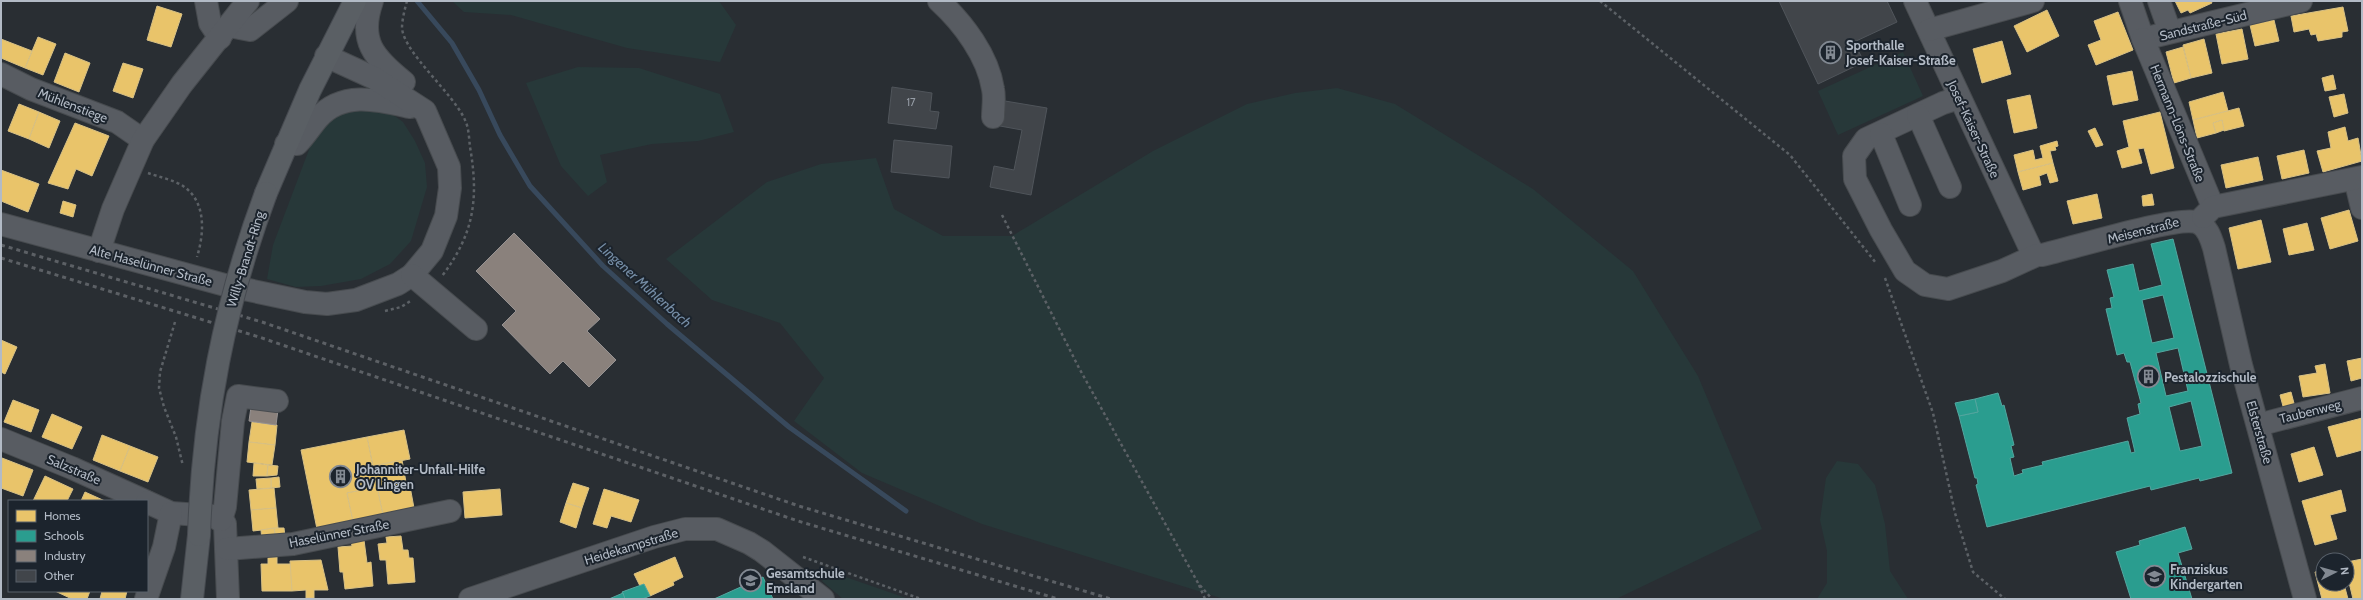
<svg xmlns="http://www.w3.org/2000/svg" width="2363" height="600" font-family="Cabin,sans-serif">
<style>
.green{fill:#273839}
.homes{fill:#e9c46a;stroke:#d8c185}
.schools{fill:#2a9d8f;stroke:#53a69f;fill-rule:evenodd}
.industry{fill:#8a817c;stroke:#969292}
.lines{fill:none;stroke-linecap:round;stroke-linejoin:round}
.stream{stroke:#38495c;stroke-width:5}
.building{fill:#41454a;stroke:#50555b}
.minor-casing{stroke:#474b4f;stroke-width:24}
.major-casing{stroke:#464a50;stroke-width:24}
.path{stroke:#5c6166;stroke-width:2.5;stroke-dasharray:3 3;stroke-linecap:butt}
.minor{stroke:#585c62;stroke-width:22}
.major{stroke:#5a5f64;stroke-width:22}
.rail{stroke:#5c6065;stroke-width:3;stroke-dasharray:4 4;stroke-linecap:butt}
.major-bridge-casing{stroke:#464a50;stroke-width:24;stroke-linecap:butt}
.major-bridge{stroke:#5a5f64;stroke-width:22}
.labels{text-anchor:middle;stroke-width:4;stroke-linejoin:round;paint-order:stroke}
.number-label{font-size:11px;fill:#969da6}
.street-label{font-size:13px;fill:#b2bac5;stroke:#1c242d}
.poi-label{font-size:13px;font-weight:bold;fill:#b2bac5;stroke:#1c242d;text-anchor:start}
.water-label{font-size:14px;font-style:italic;fill:#758da6;stroke:#1c242d}
</style>
<rect width="100%" height="100%" fill="#292e33"/>
<g class="green">
<polygon points="452,1 719,1 736,25 720,62 627,48 511,15 464,12"/>
<polygon points="1903,52 1923,96 1838,135 1818,91"/>
<polygon points="578,67 639,68 720,94 734,132 698,141 652,144 600,155 607,182 588,196 561,166 526,83"/>
<polygon points="1337,88 1395,104 1533,189 1633,271 1698,376 1762,529 1616,599 1224,599 982,524 862,473 794,421 824,378 780,323 712,300 666,259 767,182 821,164 876,158 894,209 943,236 1012,236 1153,151 1247,104 1295,93"/>
<polygon points="344,109 385,109 403,122 415,141 425,163 427,187 411,241 390,264 361,279 321,286 296,287 267,279 273,245 310,147 328,118"/>
<polygon points="1837,461 1858,464 1875,485 1885,524 1890,571 1908,599 1817,599 1827,583 1827,551 1820,520 1826,478"/>
<polygon points="831,572 909,599 843,599 822,581"/>
</g>
<g class="homes">
<polygon points="2175,1 2211,1 2212,3 2190,13 2188,10 2181,13"/>
<polygon points="157,6 182,14 171,47 147,40"/>
<polygon points="2343,7 2348,31 2342,32 2342,37 2318,41 2316,34 2311,35 2309,29 2294,32 2291,16"/>
<polygon points="2047,10 2059,36 2027,52 2014,26"/>
<polygon points="2118,12 2133,50 2096,65 2088,45 2101,40 2094,21"/>
<polygon points="2274,20 2279,41 2255,46 2250,25"/>
<polygon points="2242,29 2248,59 2222,64 2216,34"/>
<polygon points="38,37 56,44 43,75 25,68"/>
<polygon points="1,39 32,51 25,68 1,58"/>
<polygon points="2204,39 2212,73 2191,78 2183,45"/>
<polygon points="2002,41 2011,74 1982,83 1973,49"/>
<polygon points="2183,47 2191,78 2174,83 2166,52"/>
<polygon points="65,53 90,63 79,92 54,82"/>
<polygon points="123,63 143,69 133,98 113,91"/>
<polygon points="2132,71 2138,100 2113,105 2107,76"/>
<polygon points="2333,75 2336,89 2325,91 2322,78"/>
<polygon points="2223,92 2228,111 2193,120 2189,102"/>
<polygon points="2344,94 2348,113 2334,117 2329,97"/>
<polygon points="2030,95 2037,128 2014,133 2007,100"/>
<polygon points="19,104 39,112 29,139 8,131"/>
<polygon points="2239,108 2244,126 2224,131 2222,120 2213,123 2216,133 2197,138 2193,120"/>
<polygon points="39,112 60,121 49,148 29,139"/>
<polygon points="2160,112 2174,168 2151,174 2144,148 2138,149 2142,163 2122,168 2117,151 2129,147 2123,121"/>
<polygon points="2222,120 2224,130 2216,133 2213,123"/>
<polygon points="75,123 109,136 92,176 76,169 68,189 48,183"/>
<polygon points="2345,127 2348,141 2358,138 2362,161 2323,172 2317,151 2331,148 2328,132"/>
<polygon points="2095,128 2103,145 2096,147 2088,131"/>
<polygon points="2057,141 2058,146 2055,147 2056,150 2050,151 2053,163 2018,172 2014,155 2033,150 2035,160 2043,158 2040,146"/>
<polygon points="2304,150 2309,173 2282,179 2277,156"/>
<polygon points="2258,157 2263,180 2226,188 2221,165"/>
<polygon points="2053,163 2058,181 2050,183 2047,173 2039,176 2041,185 2023,190 2018,172"/>
<polygon points="1,170 39,184 28,212 1,201"/>
<polygon points="2097,194 2102,218 2073,224 2067,201"/>
<polygon points="2152,194 2154,205 2143,206 2142,196"/>
<polygon points="63,201 76,205 73,217 60,213"/>
<polygon points="2349,210 2358,241 2330,249 2321,218"/>
<polygon points="2261,220 2271,262 2238,269 2229,228"/>
<polygon points="2307,223 2314,250 2289,255 2283,229"/>
<polygon points="1,340 17,347 5,374 1,372"/>
<polygon points="2362,358 2362,378 2351,381 2347,361"/>
<polygon points="2325,364 2330,393 2303,397 2299,376 2317,373 2315,366"/>
<polygon points="2291,392 2295,407 2284,410 2280,395"/>
<polygon points="13,400 39,410 31,432 4,422"/>
<polygon points="52,414 82,427 72,449 42,437"/>
<polygon points="2362,418 2362,450 2337,457 2328,427"/>
<polygon points="252,422 277,425 275,445 249,442"/>
<polygon points="404,430 410,459 373,466 367,437"/>
<polygon points="102,435 130,446 120,471 93,460"/>
<polygon points="367,437 377,487 347,493 353,521 317,529 301,450"/>
<polygon points="249,442 275,445 272,465 247,462"/>
<polygon points="130,446 158,457 148,482 120,471"/>
<polygon points="2314,447 2323,475 2299,482 2291,454"/>
<polygon points="2,458 33,470 23,496 1,488"/>
<polygon points="402,460 406,482 377,487 373,466"/>
<polygon points="254,463 268,465 267,476 253,476"/>
<polygon points="268,465 278,466 277,475 267,476"/>
<polygon points="45,476 73,489 67,501 33,501"/>
<polygon points="279,477 280,487 271,488 271,478"/>
<polygon points="271,478 271,488 257,489 256,479"/>
<polygon points="409,481 414,508 383,515 377,487"/>
<polygon points="573,483 589,488 582,508 566,503"/>
<polygon points="377,487 383,515 353,521 347,493"/>
<polygon points="274,488 276,508 251,510 249,490"/>
<polygon points="500,489 502,515 465,518 463,492"/>
<polygon points="604,489 639,500 631,522 611,516 607,528 593,524"/>
<polygon points="2341,490 2346,511 2330,515 2337,539 2315,545 2302,501"/>
<polygon points="85,492 105,501 81,501"/>
<polygon points="566,503 582,508 576,528 560,522"/>
<polygon points="276,508 278,528 253,531 251,510"/>
<polygon points="274,528 284,528 285,537 276,539"/>
<polygon points="274,528 276,539 262,541 261,530"/>
<polygon points="401,536 403,550 408,550 409,558 413,558 415,582 388,584 386,560 380,560 378,544 387,543 386,537"/>
<polygon points="364,540 367,563 371,562 373,586 345,589 343,572 340,572 338,547 352,546 351,541"/>
<polygon points="268,557 277,557 277,564 292,564 292,591 262,591 261,564 268,564"/>
<polygon points="675,557 683,577 673,582 674,585 650,596 644,584 640,586 634,574"/>
<polygon points="2362,559 2362,598 2353,599 2347,574 2347,562"/>
<polygon points="321,560 328,590 314,590 314,598 306,598 306,590 292,591 290,561"/>
<polygon points="2323,570 2323,584 2344,584 2348,599 2322,599 2315,572"/>
<polygon points="55,591 90,591 87,599 72,599"/>
<polygon points="102,591 127,591 125,599 100,599"/>
</g>
<g class="schools">
<path d="M2173,239l59,234 -32,8 -1,-3 -48,12 -1,-4 -163,41 -11,-42 2,-1 -1,-6h-2l-16,-62 19,-4 -3,-13 23,-6 4,13 2,-1 10,40 -3,1 3,11 -4,1 4,18 9,-3 -1,-3 21,-5 -1,-3 86,-21 3,12 4,-1 -8,-34 13,-4 -2,-10 3,-1 -11,-41h-3l-3,-9 -7,2 -11,-46 6,-1 -2,-10 4,-1 -7,-27 26,-6 6,27 23,-6 -11,-41zM2163,295l11,43 -22,5 -10,-43zM2178,348l10,43 -22,5 -10,-43zM2191,401l11,45 -22,5 -11,-44z"/>
<polygon points="1975,399 1978,412 1959,416 1955,403"/>
<polygon points="2185,527 2192,549 2178,553 2192,599 2131,599 2116,552 2140,545 2139,541"/>
<polygon points="763,577 773,599 714,599"/>
<polygon points="644,584 650,596 642,599 625,599 622,592"/>
<polygon points="623,593 625,599 609,599"/>
</g>
<g class="industry">
<polygon points="514,233 600,319 587,331 616,360 589,387 563,361 550,374 502,325 516,311 476,271"/>
<polygon points="251,407 278,410 276,425 249,421"/>
</g>
<g class="lines">
<polyline class="stream" points="417,1 452,43 479,90 500,135 530,186 603,266 667,324 789,427 906,511"/>
</g>
<g class="building">
<polygon points="1779,1 1887,1 1897,22 1854,42 1864,62 1818,84"/>
<polygon points="892,87 932,93 930,111 939,112 936,129 888,123"/>
<polygon points="1005,101 1047,108 1031,195 990,187 994,166 1014,170 1022,130 1000,126"/>
<polygon points="894,140 952,146 949,178 891,172"/>
</g>
<g class="lines">
<defs>
<g id="minor">
<polyline points="206,1 210,23 220,38"/>
<path d="M372,1c-14,40 2,57 32,81"/>
<path d="M939,1c24,22 49,55 54,88 2,9 0,19 0,28"/>
<polyline points="1915,1 2031,250 2037,255"/>
<polyline points="2130,1 2143,39 2301,1"/>
<polyline points="2159,1 2170,32"/>
<polyline points="229,26 250,30 287,1"/>
<polyline points="1929,30 2033,1"/>
<polyline points="2143,39 2213,207"/>
<polyline points="1,74 31,89 117,122 143,140"/>
<path d="M1959,98l-16,5 -77,36 -12,17 1,23 26,51 24,41 20,14 23,4 54,-18 35,-16h5c28,-6 133,-39 154,-33 11,3 15,16 18,26l27,117 64,234"/>
<polyline points="1918,115 1950,187"/>
<polyline points="1881,134 1910,205"/>
<path d="M286,144h11c8,-8 14,-18 21,-26 25,-28 61,-18 92,-11"/>
<polyline points="2355,179 2362,208"/>
<polyline points="2203,217 2213,207 2362,177"/>
<polyline points="1,224 225,285 305,302 327,304 356,300 398,284 412,275 432,251 446,216 450,188 449,167 425,111 374,78 326,56"/>
<polyline points="99,251 113,209 143,140 182,84 248,1"/>
<polyline points="412,275 476,329"/>
<polyline points="2258,425 2362,398"/>
<polyline points="1,439 72,468 145,501"/>
<polyline points="147,502 171,513 214,516 225,524 228,599"/>
<polyline points="221,520 225,507 233,421 238,396 277,401"/>
<polyline points="227,549 293,544 450,511"/>
<polyline points="146,599 164,547 171,513"/>
<polyline points="470,599 654,537 685,529 717,529 749,543 762,551 823,599"/>
</g>
<g id="major">
<polyline points="266,193 310,90 355,1"/>
<polyline points="192,599 199,535"/>
</g>
</defs>
<use href="#minor" class="minor-casing"/>
<use href="#major" class="major-casing"/>
<g class="path">
<path d="M407,1c-2,7 -5,19 -5,27 2,25 51,65 63,92 4,8 4,19 5,27 9,52 4,87 -28,129"/>
<polyline points="1600,1 1790,155 1876,263"/>
<path d="M148,173c11,4 26,7 35,13 24,16 21,48 14,71"/>
<polyline points="1002,215 1079,368 1198,583 1212,599"/>
<polyline points="1885,278 1933,413 1955,513 1973,572 2005,599"/>
<polyline points="385,311 401,307 412,300"/>
<polyline points="175,322 160,372 159,388 164,407 176,437 183,466"/>
<polyline points="803,557 921,599"/>
<polyline points="1199,585 1205,599"/>
</g>
<use href="#minor" class="minor"/>
<use href="#major" class="major"/>
<g class="rail">
<polyline points="1,245 262,322 799,506 1111,599"/>
<polyline points="1,258 259,337 798,521 1058,599"/>
</g>
<defs>
<path id="major-bridge" d="M199,535c4,-120 25,-229 67,-342"/>
</defs>
<use href="#major-bridge" class="major-bridge-casing"/>
<use href="#major-bridge" class="major-bridge"/>
</g>
<defs>
<symbol id="building-ring" viewBox="-11 -11 22 22"><circle r="9.5" fill="#1c242d" stroke="#828992" stroke-width="1.5"/><path d="M-4-6H4V6H1V3H-1V6H-4ZM-2.5-4.3h1.7v1.8h-1.7ZM.8-4.3h1.7v1.8H.8ZM-2.5-1h1.7V.8h-1.7ZM.8-1h1.7V.8H.8Z" fill="#828992"/></symbol>
<symbol id="school-ring" viewBox="-11 -11 22 22"><circle r="9.5" fill="#1c242d" stroke="#828992" stroke-width="1.5"/><path d="M0-5L7-2L0 1L-7-2ZM-4 1L0 2.5L4 1V4Q0 6-4 4Z" fill="#828992"/></symbol>
</defs>
<g fill-rule="evenodd">
<use href="#building-ring" x="1818" y="40" width="25" height="25"/>
<use href="#building-ring" x="2136" y="364" width="25" height="25"/>
<use href="#building-ring" x="328" y="464" width="25" height="25"/>
<use href="#school-ring" x="2142" y="564" width="25" height="25"/>
<use href="#school-ring" x="738" y="568" width="25" height="25"/>
</g>
<g class="labels">
<g class="number-label">
<text x="911" y="106">17</text>
</g>
<g class="street-label">
<text transform="translate(2203 25) rotate(-14)" y="5">Sandstraße-Süd</text>
<text transform="translate(73 105) rotate(21)" y="5">Mühlenstiege</text>
<text transform="translate(2178 123) rotate(68)" y="5">Hermann-Löns-Straße</text>
<text transform="translate(1974 129) rotate(65)" y="5">Josef-Kaiser-Straße</text>
<text transform="translate(2143 230) rotate(-14)" y="5">Meisenstraße</text>
<text transform="translate(245 259) rotate(-73)" y="5">Willy-Brandt-Ring</text>
<text transform="translate(151 265) rotate(15)" y="5">Alte Haselünner Straße</text>
<text transform="translate(2310 411) rotate(-14)" y="5">Taubenweg</text>
<text transform="translate(2260 432) rotate(74)" y="5">Elsterstraße</text>
<text transform="translate(74 469) rotate(23)" y="5">Salzstraße</text>
<text transform="translate(339 533) rotate(-11)" y="5">Haselünner Straße</text>
<text transform="translate(631 546) rotate(-17)" y="5">Heidekampstraße</text>
</g>
<g class="poi-label">
<text x="1846" y="50">Sporthalle<tspan x="1846" dy="15">Josef-Kaiser-Straße</tspan></text>
<text x="2164" y="382">Pestalozzischule</text>
<text x="356" y="474">Johanniter-Unfall-Hilfe<tspan x="356" dy="15">OV Lingen</tspan></text>
<text x="2170" y="574">Franziskus<tspan x="2170" dy="15">Kindergarten</tspan></text>
<text x="766" y="578">Gesamtschule<tspan x="766" dy="15">Emsland</tspan></text>
</g>
<g class="water-label">
<text transform="translate(645 285) rotate(42)" y="5">Lingener Mühlenbach</text>
</g>
</g>
<rect width="2363" height="600" fill="none" stroke="#b2bac5" stroke-width="4"/>
<rect x="8" y="500" width="140" height="92" fill="#1c242d" stroke="#58606a"/>
<rect x="16" y="510" width="20" height="12" fill="#e9c46a" stroke="#58606a"/>
<text x="44" y="520" font-size="12" fill="#b2bac5">Homes</text>
<rect x="16" y="530" width="20" height="12" fill="#2a9d8f" stroke="#58606a"/>
<text x="44" y="540" font-size="12" fill="#b2bac5">Schools</text>
<rect x="16" y="550" width="20" height="12" fill="#8a817c" stroke="#58606a"/>
<text x="44" y="560" font-size="12" fill="#b2bac5">Industry</text>
<rect x="16" y="570" width="20" height="12" fill="#41454a" stroke="#58606a"/>
<text x="44" y="580" font-size="12" fill="#b2bac5">Other</text>
<g transform="translate(2335 572) rotate(84)"><circle r="19" fill="#1c242d" stroke="#58606a"/>
<path d="M0-3L7 15L0 10L-7 15Z" fill="#828992"/>
<text y="-6" font-size="11" font-weight="bold" text-anchor="middle" fill="#b2bac5">N</text>
</g>
</svg>
